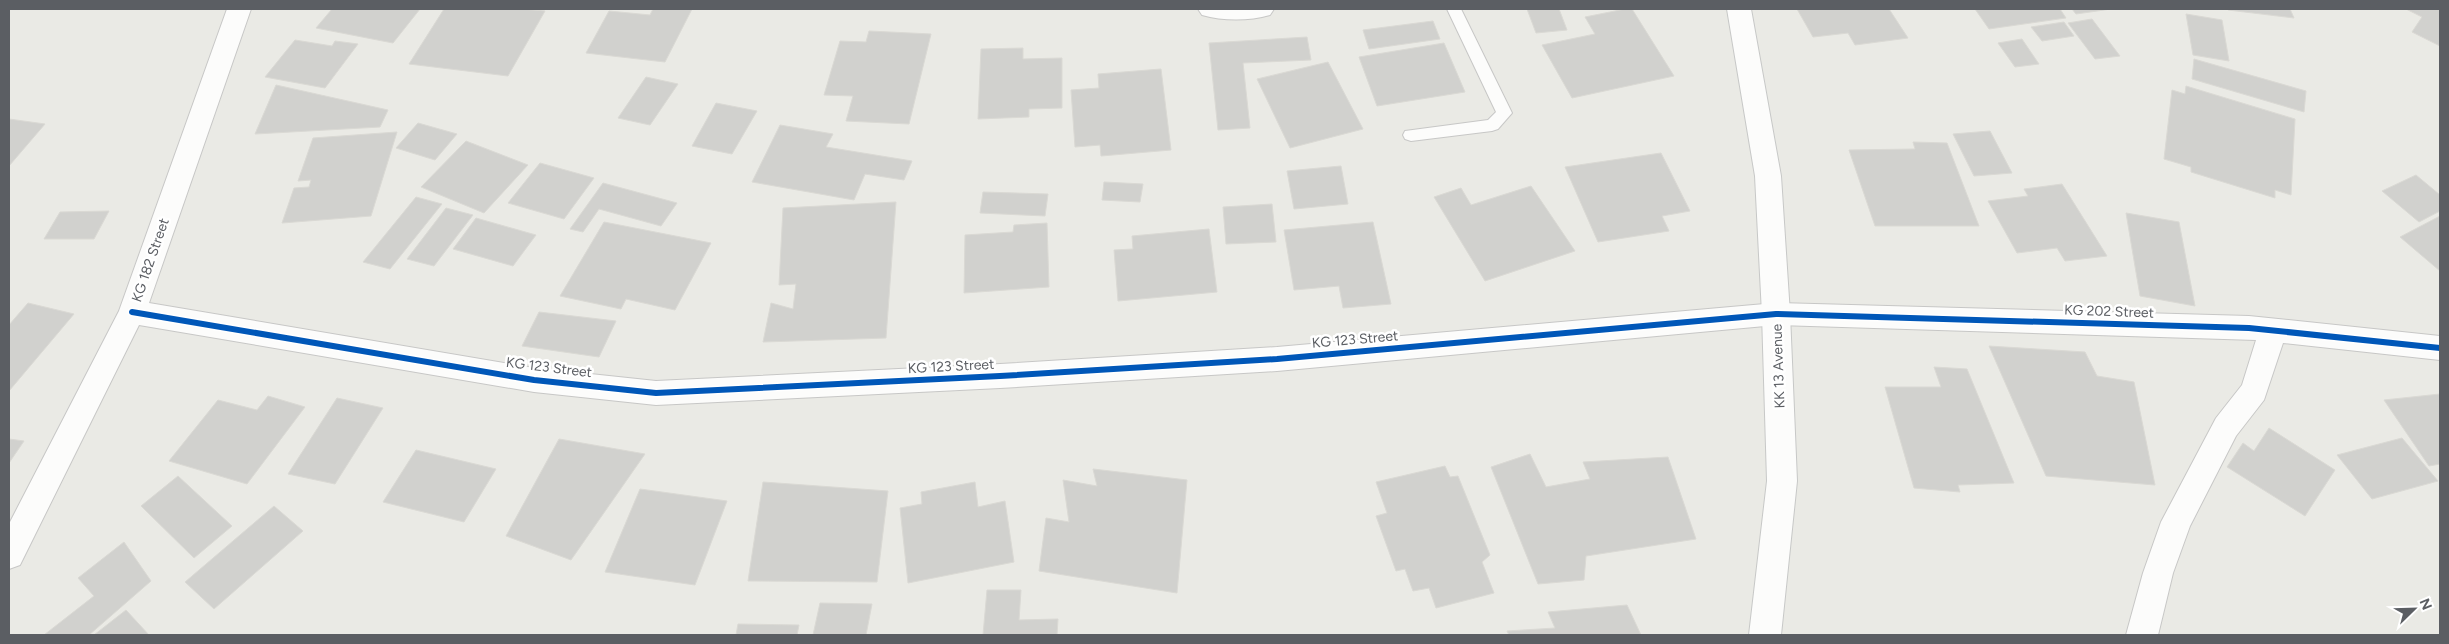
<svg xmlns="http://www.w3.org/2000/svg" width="2449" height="644" font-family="Figtree,sans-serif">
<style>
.building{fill:#d1d1ce;stroke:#dad9d4}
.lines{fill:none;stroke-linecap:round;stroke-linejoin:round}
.lane-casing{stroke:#c7c7c6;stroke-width:2}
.street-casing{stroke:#c7c7c6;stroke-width:2}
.secondary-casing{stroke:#c7c8c7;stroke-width:2}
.lane{fill:#fcfcfb;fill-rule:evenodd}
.street{fill:#fcfcfb;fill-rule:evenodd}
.secondary{fill:#fcfcfb;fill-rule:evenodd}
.cycleway-casing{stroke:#fff;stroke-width:9}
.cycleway{stroke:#0057b8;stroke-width:6}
.labels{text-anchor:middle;stroke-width:5;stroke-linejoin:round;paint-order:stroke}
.street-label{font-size:14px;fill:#5b5e63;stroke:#fff}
</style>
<rect width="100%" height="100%" fill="#eaeae5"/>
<g class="building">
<polygon points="332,9 420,9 393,43 316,28"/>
<polygon points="444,9 521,9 545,11 508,76 409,64"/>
<polygon points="653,9 692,9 665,62 586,53 609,11 650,15"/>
<polygon points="1527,9 1559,9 1567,30 1536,33"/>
<polygon points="1625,9 1632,9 1674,76 1572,98 1542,45 1595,34 1585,17"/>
<polygon points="1797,9 1889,9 1908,38 1855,45 1848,33 1813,37"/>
<polygon points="1975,9 2060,9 2066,18 1989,29"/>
<polygon points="2072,9 2111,9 2076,14"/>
<polygon points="2228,9 2290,9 2294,18 2228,10"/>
<polygon points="2406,9 2440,9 2440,46 2412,32 2422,17"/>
<polygon points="2186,14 2222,20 2229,61 2193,55"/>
<polygon points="2092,19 2120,56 2095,59 2068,23"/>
<polygon points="1433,21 1440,39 1369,49 1363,30"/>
<polygon points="2064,22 2074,36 2042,41 2031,27"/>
<polygon points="869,31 931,34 909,124 846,121 853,96 824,95 840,41 866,42"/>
<polygon points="1307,37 1311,60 1243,63 1250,128 1218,130 1209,43"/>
<polygon points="2022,39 2039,64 2015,67 1998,43"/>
<polygon points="295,40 332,46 335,41 358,44 325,88 265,77"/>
<polygon points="1444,43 1465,92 1377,106 1359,57"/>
<polygon points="1023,48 1023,59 1062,58 1062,108 1029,109 1029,117 978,119 981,49"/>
<polygon points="2194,59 2306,91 2304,112 2192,79"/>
<polygon points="1328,62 1363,129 1290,148 1257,79"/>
<polygon points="1161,69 1171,150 1101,156 1100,145 1075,147 1071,90 1099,88 1098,74"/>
<polygon points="646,77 678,84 650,125 618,118"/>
<polygon points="276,85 388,110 380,127 255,134"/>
<polygon points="2186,86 2295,119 2291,195 2275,190 2275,198 2191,172 2191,167 2164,159 2172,90 2185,94"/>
<polygon points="716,103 757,111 732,154 692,146"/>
<polygon points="9,119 45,124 9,166"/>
<polygon points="418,123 457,134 435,160 396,148"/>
<polygon points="780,125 833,134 826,147 912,161 904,180 865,174 854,200 752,182"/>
<polygon points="1990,131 2012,173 1974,176 1953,134"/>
<polygon points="397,132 371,216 282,223 294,188 309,187 311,180 298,181 313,138"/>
<polygon points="466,141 528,165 484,213 421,187"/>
<polygon points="1913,142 1947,143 1979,226 1875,226 1849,150 1915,149"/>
<polygon points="1661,153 1690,211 1662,216 1669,231 1598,242 1565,167"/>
<polygon points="540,163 594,178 564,219 508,203"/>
<polygon points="1341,166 1348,204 1294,209 1287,171"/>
<polygon points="2416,175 2440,195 2440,211 2419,222 2382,191"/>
<polygon points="1104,182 1143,184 1140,202 1102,200"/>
<polygon points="603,183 677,203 661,226 599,209 583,232 570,229"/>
<polygon points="2062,184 2107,256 2065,261 2057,248 2017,253 1988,201 2028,196 2024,189"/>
<polygon points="1531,186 1575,251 1485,281 1434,197 1461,188 1471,205"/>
<polygon points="983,192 1048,194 1045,216 980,213"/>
<polygon points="416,197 442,204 390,269 363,262"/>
<polygon points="896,202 886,338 763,342 771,303 793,309 796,284 779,285 783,208"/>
<polygon points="1272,204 1276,242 1226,244 1223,207"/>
<polygon points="446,208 473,215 434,266 407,259"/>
<polygon points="109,211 94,239 44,239 60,212"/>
<polygon points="2126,213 2179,222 2195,306 2140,296"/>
<polygon points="2440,216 2440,271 2400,237"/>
<polygon points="476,218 536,235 513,266 453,249"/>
<polygon points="604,222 711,243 675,310 626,299 621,309 560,296"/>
<polygon points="1373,222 1391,304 1343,308 1339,286 1294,290 1284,230"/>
<polygon points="1047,223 1049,287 964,293 965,235 1013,232 1014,225"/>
<polygon points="1209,229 1217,292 1118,301 1114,250 1133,249 1132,236"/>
<polygon points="28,303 74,314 9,391 9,325"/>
<polygon points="539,312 616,321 599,357 522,346"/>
<polygon points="1989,346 2085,352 2097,376 2134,382 2155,485 2046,476"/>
<polygon points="1934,367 1967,369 2014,483 1958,485 1960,492 1914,488 1885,387 1941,387"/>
<polygon points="2440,394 2440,464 2429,466 2384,400"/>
<polygon points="268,396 305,407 247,484 169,461 218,400 257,410"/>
<polygon points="337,398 383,408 335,484 288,474"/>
<polygon points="2269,428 2335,470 2305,516 2227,467 2243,443 2254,451"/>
<polygon points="2402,438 2438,481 2372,499 2337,455"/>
<polygon points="9,439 24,441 9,463"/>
<polygon points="559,439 645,454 571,560 506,536"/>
<polygon points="416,450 496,469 464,522 383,502"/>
<polygon points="1530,454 1546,487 1590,479 1583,462 1668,457 1696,539 1586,556 1584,580 1538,584 1491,467"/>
<polygon points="1445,466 1450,477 1458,476 1490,555 1482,562 1494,593 1436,608 1429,588 1413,591 1405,569 1396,571 1376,516 1387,513 1376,482"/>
<polygon points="1093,469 1187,480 1177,593 1039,571 1046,518 1069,522 1063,480 1097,486"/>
<polygon points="178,476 232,526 194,558 141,506"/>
<polygon points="763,482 888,491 877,582 748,581"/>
<polygon points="975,482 978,507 1005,501 1014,562 908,583 900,508 922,504 921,492"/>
<polygon points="640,489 727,501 695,585 605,572"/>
<polygon points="274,506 303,531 214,609 185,582"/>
<polygon points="124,542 151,581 89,635 44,635 94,596 78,578"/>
<polygon points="987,590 1021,590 1019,620 1058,619 1057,635 983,635"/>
<polygon points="820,603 872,604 866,635 813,635"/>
<polygon points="1627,605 1641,635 1509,635 1507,631 1555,628 1548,612"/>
<polygon points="126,610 149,635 94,635"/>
<polygon points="738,624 799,625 797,635 736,635"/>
</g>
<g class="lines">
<defs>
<polygon id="lane" points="1447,9 1461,9 1512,113 1498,129 1492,131 1411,141 1405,139 1403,135 1405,131 1488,120 1496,112"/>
<g id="street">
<polygon points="227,9 251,9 149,303 534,368 656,381 1000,364 1277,347 1776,303 2249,316 2440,336 2440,360 2283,343 2264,400 2236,436 2190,526 2173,573 2158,635 2126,635 2143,573 2161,522 2216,418 2242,385 2256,340 1776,325 1277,371 1000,388 656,405 534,392 139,325 20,565 9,569 9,524 119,311"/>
<path d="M1198,9h76l-4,6c-21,6 -47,6 -68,0z"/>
</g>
<polygon id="secondary" points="1727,9 1751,9 1781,176 1790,314 1797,481 1781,635 1749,635 1767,481 1762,314 1755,176"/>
</defs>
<use href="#lane" class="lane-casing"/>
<use href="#street" class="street-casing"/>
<use href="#secondary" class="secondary-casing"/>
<use href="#lane" class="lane"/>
<use href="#street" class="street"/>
<use href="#secondary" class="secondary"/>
<defs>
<polyline id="cycleway" points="132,312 534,380 656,393 1000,376 1277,359 1776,314 2249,328 2440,348"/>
</defs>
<use href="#cycleway" class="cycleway-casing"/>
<use href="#cycleway" class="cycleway"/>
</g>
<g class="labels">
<g class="street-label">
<text transform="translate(150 260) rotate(-71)" y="5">KG 182 Street</text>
<text transform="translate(2109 311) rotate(2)" y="5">KG 202 Street</text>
<text transform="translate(1355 339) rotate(-5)" y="5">KG 123 Street</text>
<text transform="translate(951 366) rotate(-3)" y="5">KG 123 Street</text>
<text transform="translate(1778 366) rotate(-92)" y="5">KK 13 Avenue</text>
<text transform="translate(549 367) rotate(7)" y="5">KG 123 Street</text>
</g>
</g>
<rect width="2449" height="644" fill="none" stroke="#5b5e63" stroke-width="20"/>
<g transform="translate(2414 609) rotate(67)" stroke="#ffffff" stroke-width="4" paint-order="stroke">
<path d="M0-4L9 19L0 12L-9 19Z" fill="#5b5e63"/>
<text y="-8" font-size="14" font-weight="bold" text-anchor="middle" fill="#5b5e63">N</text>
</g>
</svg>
